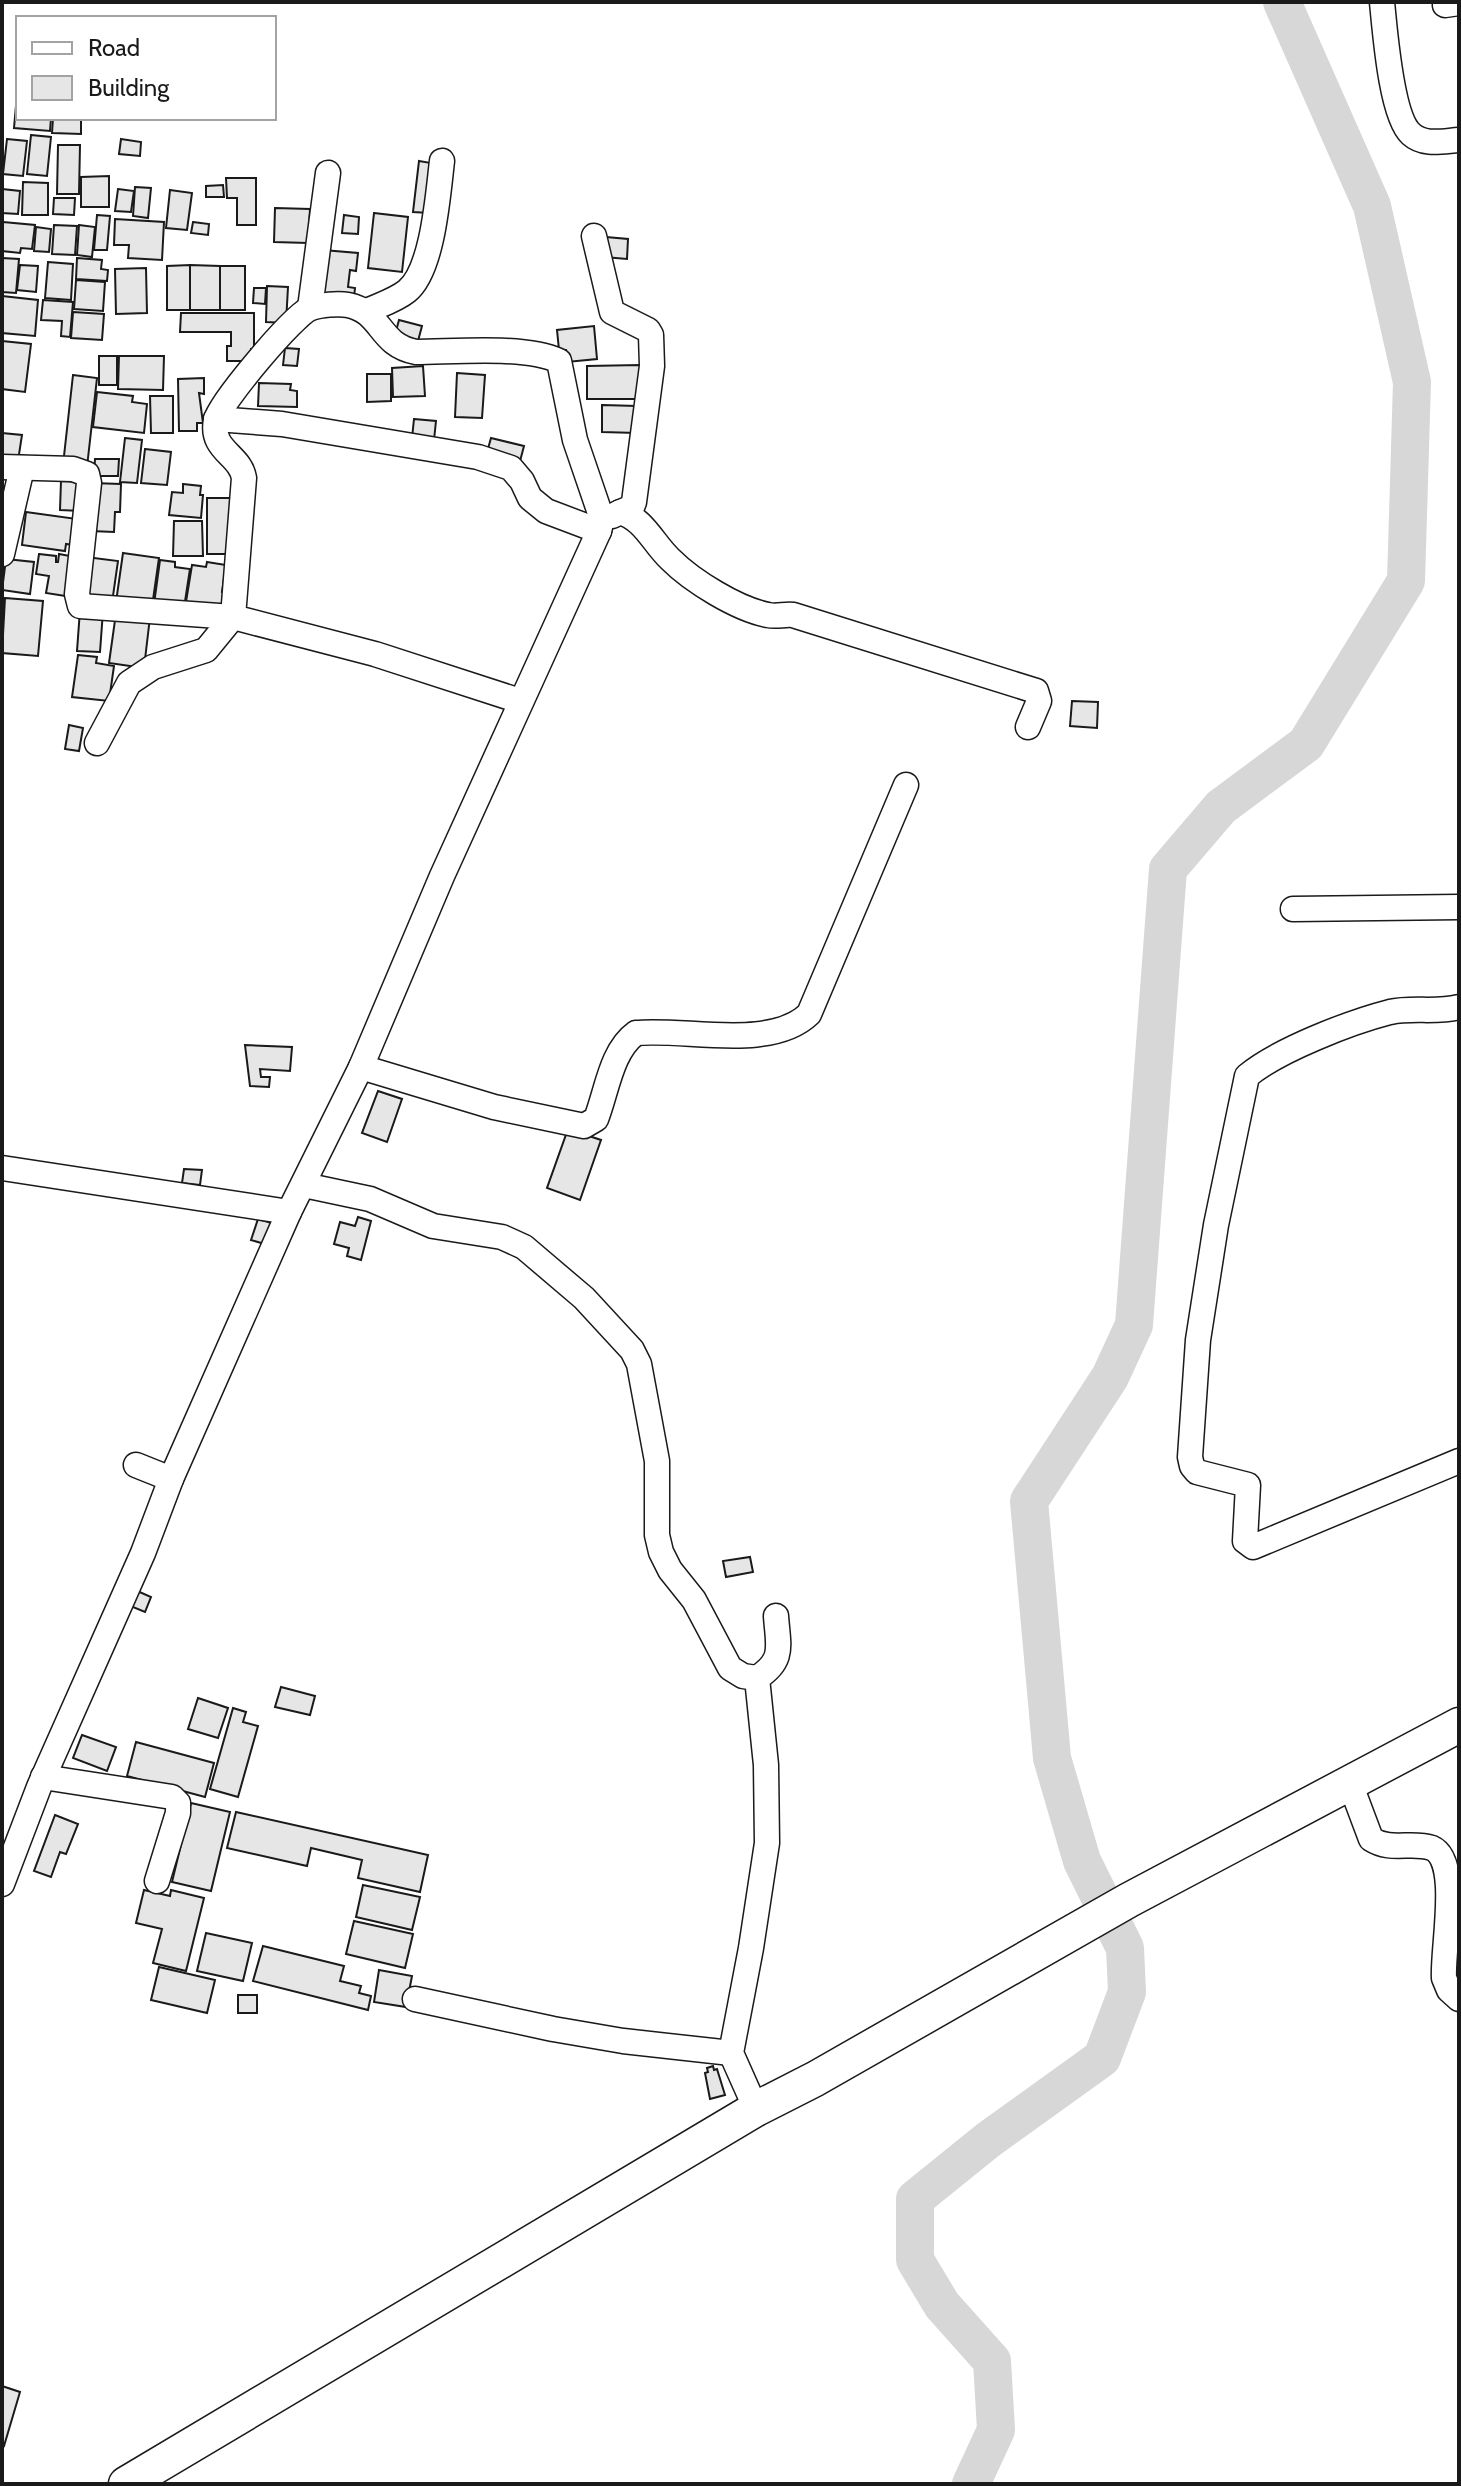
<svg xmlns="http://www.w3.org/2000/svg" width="1461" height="2486" font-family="Cabin,sans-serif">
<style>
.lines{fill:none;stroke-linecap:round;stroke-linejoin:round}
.river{stroke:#d7d7d7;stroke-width:38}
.building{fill:#e6e6e6;stroke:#1a1a1a;stroke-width:2}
.minor-casing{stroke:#1a1a1a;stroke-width:27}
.highway-casing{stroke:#1a1a1a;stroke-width:37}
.minor{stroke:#fff;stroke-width:24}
.highway{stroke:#fff;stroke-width:34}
</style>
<rect width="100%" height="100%" fill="#fff"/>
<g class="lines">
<polyline class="river" points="971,2484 996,2430 992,2361 942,2305 915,2260 915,2199 988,2140 1102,2058 1127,1992 1125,1948 1082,1861 1052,1758 1029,1501 1110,1377 1134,1325 1168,869 1221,807 1306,744 1406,581 1412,382 1372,206 1282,2"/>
</g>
<g class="building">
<polygon points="18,83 18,118 51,118 50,131 14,128"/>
<polygon points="53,118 81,118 81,134 52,133"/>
<polygon points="31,135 51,137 47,176 27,174"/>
<polygon points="7,139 27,141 23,176 3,174"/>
<polygon points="121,139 141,142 140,156 119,154"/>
<polygon points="58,145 80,145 79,194 57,194"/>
<polygon points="419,161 431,163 429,213 413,212"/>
<polygon points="109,176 109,207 81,207 81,177"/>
<polygon points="226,178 256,178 256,225 237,225 237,198 227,198"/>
<polygon points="23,182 48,183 48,215 22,215"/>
<polygon points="223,185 224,197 206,197 206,186"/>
<polygon points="135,187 151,188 148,218 133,216"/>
<polygon points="2,189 20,191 18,214 2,213"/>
<polygon points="118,189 134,191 131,212 115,211"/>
<polygon points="170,190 192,193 187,230 166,228"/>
<polygon points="54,198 75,198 74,215 53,214"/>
<polygon points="275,208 310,209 308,243 274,242"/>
<polygon points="374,213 408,217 402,272 368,268"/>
<polygon points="97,215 110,216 107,250 94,250"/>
<polygon points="344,215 359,217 358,234 342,233"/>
<polygon points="115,219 164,222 162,260 128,258 129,245 114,245"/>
<polygon points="3,222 35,225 32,249 21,248 20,253 2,251"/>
<polygon points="193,222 209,224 208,235 191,233"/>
<polygon points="54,225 77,226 75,255 52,254"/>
<polygon points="79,225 95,227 92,257 77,255"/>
<polygon points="36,227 51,229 49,252 34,251"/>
<polygon points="606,237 628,239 627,259 604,257"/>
<polygon points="323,250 358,253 356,271 350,270 348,287 355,288 354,297 318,294"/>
<polygon points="2,258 19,259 16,293 2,292"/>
<polygon points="77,258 102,260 101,269 108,270 107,281 76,279"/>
<polygon points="48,262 73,264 71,300 45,298"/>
<polygon points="20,265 38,266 36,292 17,290"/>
<polygon points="190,265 190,310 167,310 167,266"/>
<polygon points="190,265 220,266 220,310 190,310"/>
<rect x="220" y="266" width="25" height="44"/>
<polygon points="146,268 147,313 116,314 115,269"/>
<polygon points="76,280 105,282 103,311 74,309"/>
<polygon points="267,286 288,287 286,323 266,322"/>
<polygon points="254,288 266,288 265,304 253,303"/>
<polygon points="2,296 38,300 35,336 2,333"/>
<polygon points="43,300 73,302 70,337 61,336 62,321 41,320"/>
<polygon points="73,312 104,314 102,340 71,338"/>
<polygon points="181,313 254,313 254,349 251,349 251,361 227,361 227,346 231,346 231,332 180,332"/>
<polygon points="399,320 422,326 418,341 395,335"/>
<polygon points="594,326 597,359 567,362 566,350 559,350 557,330"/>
<polygon points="2,341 31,344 25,392 2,389"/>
<polygon points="285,348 299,349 297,366 283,365"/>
<rect x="99" y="356" width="18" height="29"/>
<polygon points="119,356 164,356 163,390 118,389"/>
<polygon points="640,365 641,399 587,399 587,366"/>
<polygon points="423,366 425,396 393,397 392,368"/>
<polygon points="457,373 485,375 482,418 455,417"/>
<polygon points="367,374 391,374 391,401 367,402"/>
<polygon points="73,375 97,378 87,467 63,465"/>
<polygon points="204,378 204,394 199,393 203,423 197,423 197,431 179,431 178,379"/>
<polygon points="259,383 291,384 290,390 297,391 297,407 258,406"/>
<polygon points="97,392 133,396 132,402 147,404 144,433 93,427"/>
<polygon points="150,396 173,396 173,433 151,433"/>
<polygon points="602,405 637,406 637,433 602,432"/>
<polygon points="414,419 436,421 434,440 412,438"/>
<polygon points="2,433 22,435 18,461 2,459"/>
<polygon points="125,438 142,440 137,483 120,482"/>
<polygon points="491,438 524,446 519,465 486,456"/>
<polygon points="145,449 171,452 167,485 141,483"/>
<polygon points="95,459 119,459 118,476 94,476"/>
<polygon points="61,481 82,482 81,511 60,510"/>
<polygon points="92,483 121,484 120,512 115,512 114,532 91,531"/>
<polygon points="183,484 201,486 200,495 203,495 201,518 169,515 172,492 183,493"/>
<rect x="207" y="498" width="24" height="56"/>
<polygon points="26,512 77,519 73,545 66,544 65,551 22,545"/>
<polygon points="174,521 202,521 203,556 173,556"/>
<polygon points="123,553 159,558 152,607 116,602"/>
<polygon points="39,554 56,556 56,562 58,562 59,554 70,556 72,597 46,593 49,576 36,574"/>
<polygon points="86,557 118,561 112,603 80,599"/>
<polygon points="6,559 34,562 30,594 2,590"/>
<polygon points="160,560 175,562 175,567 190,569 184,608 154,604"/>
<polygon points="207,562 226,565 222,592 228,593 225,614 185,608 192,565 206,567"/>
<polygon points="5,598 43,601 38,656 2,653"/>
<polygon points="80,610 103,611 100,652 77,651"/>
<polygon points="116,613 150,617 144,668 109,663"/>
<polygon points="78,655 97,657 96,663 114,666 109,701 72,697"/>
<polygon points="1072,701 1098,702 1097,728 1070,726"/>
<polygon points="69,725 83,728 79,751 65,749"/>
<polygon points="245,1045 292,1047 290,1071 260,1069 261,1077 270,1077 269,1087 250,1086"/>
<polygon points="378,1091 402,1099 387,1142 362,1133"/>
<polygon points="568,1129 601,1140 580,1200 547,1188"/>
<polygon points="184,1169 202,1170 200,1185 182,1183"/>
<polygon points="358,1217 371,1221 361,1260 347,1256 349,1248 334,1244 340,1222 355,1226"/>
<polygon points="258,1219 275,1224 268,1245 251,1240"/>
<polygon points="750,1557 753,1572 726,1577 723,1561"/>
<polygon points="135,1590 151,1597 145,1612 128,1605"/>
<polygon points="281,1687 315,1696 310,1715 275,1707"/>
<polygon points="198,1698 228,1708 218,1738 188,1729"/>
<polygon points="233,1708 246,1712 243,1722 258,1726 238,1797 210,1789"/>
<polygon points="82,1735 116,1747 107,1771 73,1758"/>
<polygon points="136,1742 214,1763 205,1797 127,1776"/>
<polygon points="191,1803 230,1812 211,1891 172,1882"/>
<polygon points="236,1812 428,1855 420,1892 358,1878 362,1860 311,1848 307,1866 227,1848"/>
<polygon points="55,1815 78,1824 66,1854 60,1852 51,1877 34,1871"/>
<polygon points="363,1885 420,1897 412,1930 356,1917"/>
<polygon points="144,1890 170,1896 171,1890 204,1898 186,1971 153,1963 162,1929 136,1923"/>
<polygon points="354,1921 413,1934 405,1968 346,1954"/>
<polygon points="206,1933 252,1943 243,1981 197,1971"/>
<polygon points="263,1946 344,1966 340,1981 361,1986 359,1993 371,1996 368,2010 253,1981"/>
<polygon points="159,1967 215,1980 207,2013 151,2000"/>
<polygon points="379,1970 412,1976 406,2007 374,2002"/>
<rect x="238" y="1995" width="19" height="18"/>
<polygon points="713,2066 714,2070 717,2069 725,2095 710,2099 705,2073 708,2072 707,2068"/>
<polygon points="2,2386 20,2392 4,2446 2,2445"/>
</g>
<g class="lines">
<defs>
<g id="minor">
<path d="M1382,2c3,29 9,114 29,132 13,12 32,7 48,6"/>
<polyline points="1445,5 1459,3"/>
<polyline points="594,236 612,312 648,330 651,335 652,366 634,502 632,507 612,516"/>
<polyline points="310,308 328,173"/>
<path d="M367,311c13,-6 29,-11 40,-20 26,-21 31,-97 35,-130"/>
<polyline points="216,419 282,424 478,457 511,468 522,481 530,498 546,511 599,531"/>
<polyline points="2,467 73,469 87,474 89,483 77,594 80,606 233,617 206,650 153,667 129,683 97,743"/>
<path d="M620,512c24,7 33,31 50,47 22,22 67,50 98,56 8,2 17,-1 25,0l243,76 3,10 -11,26"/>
<polyline points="2,554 22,468"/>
<polyline points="1293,909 1459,907"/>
<path d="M1459,1007c-22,6 -47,0 -69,5 -39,10 -112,38 -143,64l-31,149 -18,115 -8,117 2,9 5,6 51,13 -3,56 8,6 206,-86"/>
<path d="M361,1067l133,40 90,19 12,-7c11,-28 15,-68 40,-86 50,-5 134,18 173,-19l97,-229"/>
<polyline points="2,1168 289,1212"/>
<polyline points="304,1185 370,1199 433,1226 502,1237 524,1247 584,1298 632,1350 639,1364 657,1461 657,1535 661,1552 670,1570 694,1600 730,1668 743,1676 757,1678"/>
<polyline points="136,1465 171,1479"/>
<polyline points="43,1777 172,1797 178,1803 178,1813 157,1881"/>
<path d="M1350,1783l21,56c20,13 40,2 61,9 29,13 10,100 12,130l5,12 10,9"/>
<path d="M2,1884l37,-97 104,-234 28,-74 118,-267 72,-145 81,-191 157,-345 3,-12 -27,-79 -16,-79c-34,-16 -105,-9 -143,-9 -38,-7 -33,-40 -68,-47 -10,-2 -28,0 -37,3 -16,5 -92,96 -95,112 -6,31 24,34 28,58l-11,139 142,37 145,47"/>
<polyline points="415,1999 553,2029 623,2041 731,2053"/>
<path d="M756,2109l-25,-56 20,-105 16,-105 -1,-78 -9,-87c28,-18 21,-32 19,-62"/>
</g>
<polyline id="highway" points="126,2484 756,2109 815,2079 1129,1900 1459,1725"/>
</defs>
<use href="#minor" class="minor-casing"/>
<use href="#highway" class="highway-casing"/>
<use href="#minor" class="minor"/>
<use href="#highway" class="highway"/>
</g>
<rect width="1461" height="2486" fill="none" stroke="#1a1a1a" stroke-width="8"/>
<rect x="16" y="16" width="260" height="104" fill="#ffffff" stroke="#a3a3a3" stroke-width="2"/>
<rect x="32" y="42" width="40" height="12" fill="#ffffff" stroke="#a3a3a3" stroke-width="2"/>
<text x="88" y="56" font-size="24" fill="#1a1a1a">Road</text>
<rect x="32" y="76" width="40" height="24" fill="#e6e6e6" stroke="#a3a3a3" stroke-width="2"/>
<text x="88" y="96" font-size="24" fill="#1a1a1a">Building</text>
</svg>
